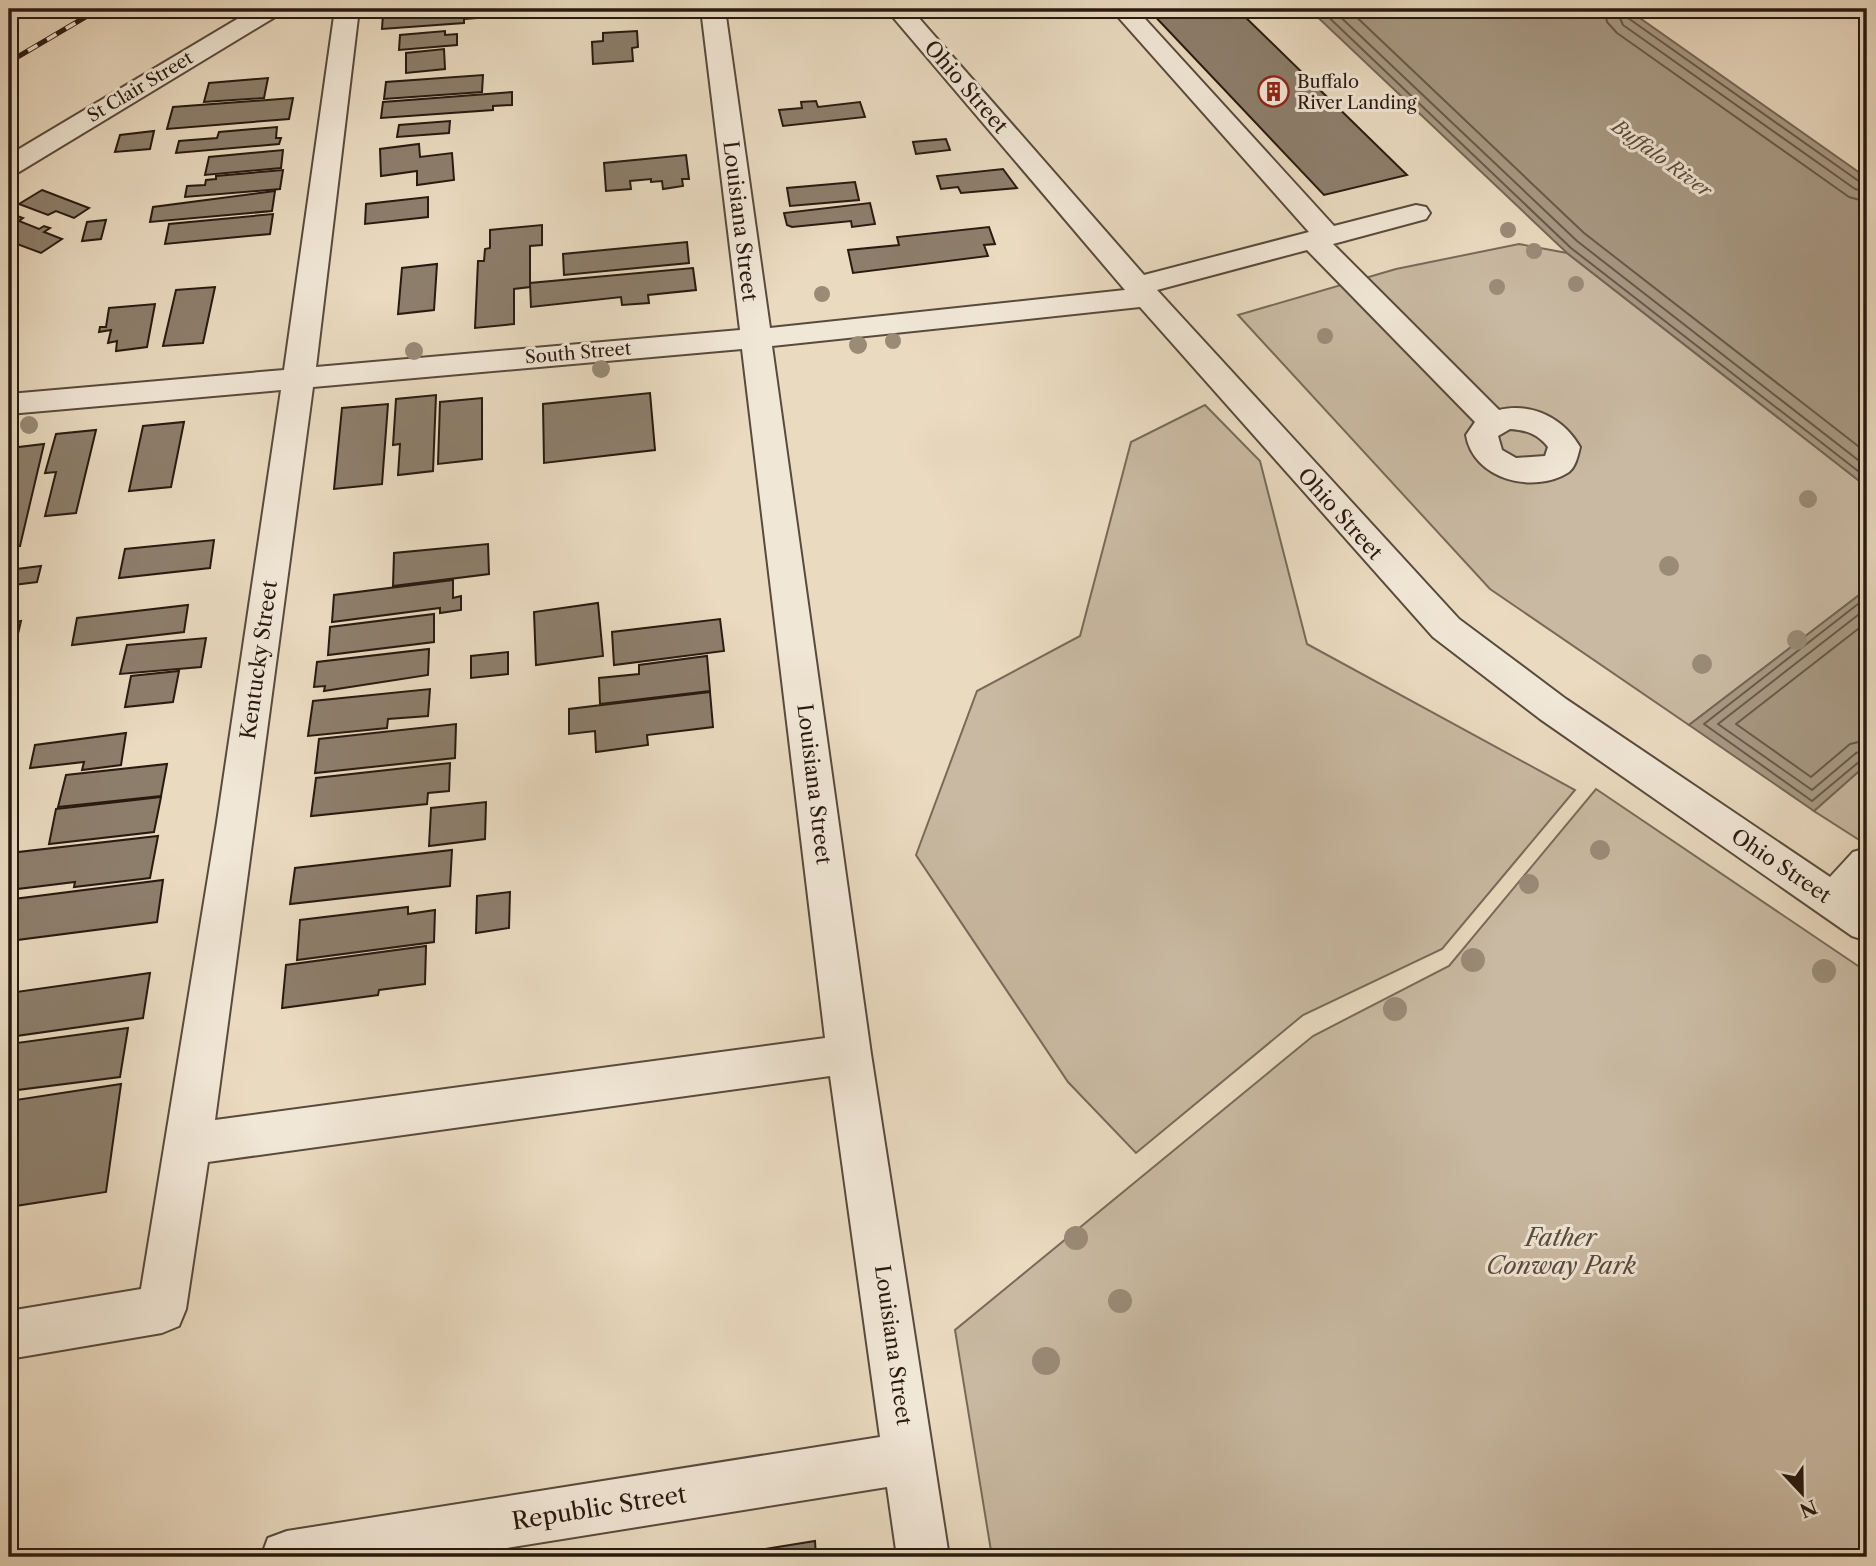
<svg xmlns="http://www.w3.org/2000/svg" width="1876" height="1566" font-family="'Libre Caslon Text',serif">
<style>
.green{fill:#c9b9a2;stroke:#786a59;stroke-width:2}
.water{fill:#a89984;stroke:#756656;stroke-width:2}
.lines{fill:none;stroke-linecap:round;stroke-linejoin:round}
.shore{stroke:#685a4a;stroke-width:2}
.building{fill:#8d7e6c;stroke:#281a10;stroke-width:2}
.minor-casing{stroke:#584a3c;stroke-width:4}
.minor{fill:#f1e7d6;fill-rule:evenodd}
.rail-casing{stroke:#281a10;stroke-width:5}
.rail{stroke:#f1e7d6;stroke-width:3.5;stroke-dasharray:11;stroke-linecap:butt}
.tree{fill:#9a8b77}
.labels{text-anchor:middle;stroke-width:6;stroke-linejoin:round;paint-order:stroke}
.far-poi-label{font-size:18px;fill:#281a10;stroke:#f1e7d6;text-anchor:start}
.far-street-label{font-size:18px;fill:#281a10;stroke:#f1e7d6}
.far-water-label{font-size:19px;font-style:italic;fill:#5b4d3e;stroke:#f1e7d6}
.street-label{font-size:21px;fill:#281a10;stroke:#f1e7d6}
.near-park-label{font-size:24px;font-style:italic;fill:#584a3c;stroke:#f1e7d6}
.near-street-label{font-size:24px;fill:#281a10;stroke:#f1e7d6}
</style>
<rect width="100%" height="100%" fill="#eadac0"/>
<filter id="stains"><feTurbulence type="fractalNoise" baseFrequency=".00286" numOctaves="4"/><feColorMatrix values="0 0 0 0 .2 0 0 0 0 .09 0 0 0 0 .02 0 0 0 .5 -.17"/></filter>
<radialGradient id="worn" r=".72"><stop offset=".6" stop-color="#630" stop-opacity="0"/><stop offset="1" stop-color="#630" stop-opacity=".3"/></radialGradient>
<g class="green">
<polygon points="1519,244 1567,253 1867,487 1867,589 1689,725 1490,589 1238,315 1396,269"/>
<polygon points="1205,405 1260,461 1307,644 1575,790 1442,949 1303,1015 1136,1153 1068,1082 916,855 977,691 1080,636 1131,442"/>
<polygon points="1867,764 1867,845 1814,811"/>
<polygon points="1596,789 1867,972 1867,1557 992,1557 955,1330 1313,1036 1449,966"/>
</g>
<g class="water">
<polygon points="1309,9 1627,9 1867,178 1867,487 1567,253"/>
<polygon points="1867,589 1867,764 1814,811 1689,725"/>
</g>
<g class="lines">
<g class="shore">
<polyline points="1320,9 1571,248 1867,478"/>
<polyline points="1332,9 1577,241 1867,467"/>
<polyline points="1348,9 1584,233 1867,453"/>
<polyline points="1605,9 1607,22 1617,33 1849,197 1867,202"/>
<polyline points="1616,9 1623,25 1855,189 1867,192"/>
<polyline points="1624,9 1628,18 1860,182 1867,183"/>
<polyline points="1867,597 1704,724 1812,801 1860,761 1867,759"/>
<polyline points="1867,608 1718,724 1812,790 1856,753 1867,750"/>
<polyline points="1867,622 1736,724 1811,777 1850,744 1867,740"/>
</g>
</g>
<g class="building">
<polygon points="452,9 476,9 476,18 464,19 464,23 382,29 383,14"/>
<polygon points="1148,9 1237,9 1407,175 1324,195"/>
<polygon points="445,31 445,35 457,34 457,45 399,50 400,35"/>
<polygon points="637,31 638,47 632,48 633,61 593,64 592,42 603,41 603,33"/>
<polygon points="444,49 445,69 406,73 406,53"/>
<polygon points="483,75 482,92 384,99 386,82"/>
<polygon points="268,78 264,98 204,102 209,83"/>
<polygon points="512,92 512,105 493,106 493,110 381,118 383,102"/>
<polygon points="293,98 289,119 167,129 173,107"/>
<polygon points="816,101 818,107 860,102 865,117 783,126 779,110 802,108 801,102"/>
<polygon points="450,121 449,133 397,137 399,125"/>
<polygon points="277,127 276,138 281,138 279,144 176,153 179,141 217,138 219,132"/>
<polygon points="154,131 150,149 115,152 120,135"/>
<polygon points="946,139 950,150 916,154 913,142"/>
<polygon points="419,144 420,157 452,153 454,180 417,185 417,171 381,176 380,149"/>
<polygon points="283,150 281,168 205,175 209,157"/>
<polygon points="686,155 689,179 682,179 683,186 663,189 662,181 651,182 651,179 630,181 631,189 606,191 604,163"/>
<polygon points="1003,169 1017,188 961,193 958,187 941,189 937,176"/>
<polygon points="283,170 280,189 185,197 187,186 205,185 206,180 216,179 216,176"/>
<polygon points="855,182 859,200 790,206 787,188"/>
<polygon points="42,190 89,208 74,218 56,211 48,215 19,204"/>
<polygon points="275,191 272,211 150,222 153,207"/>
<polygon points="428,197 428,217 365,224 366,204"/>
<polygon points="870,203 875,224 852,227 851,221 792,227 787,225 784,213"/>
<polygon points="9,213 23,218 19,221 39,229 44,226 50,228 44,232 62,239 41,253 9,241"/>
<polygon points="273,214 270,234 165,244 169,224"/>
<polygon points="106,220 101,239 82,241 87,222"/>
<polygon points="542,225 542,245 530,246 530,287 514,289 514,324 475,328 478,261 484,261 485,249 490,248 490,230"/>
<polygon points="989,227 995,244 984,245 988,256 853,273 848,250 899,245 897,237"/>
<polygon points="687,242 689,263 564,275 563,254"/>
<polygon points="437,264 434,310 398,314 402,268"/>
<polygon points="693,268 696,290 648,295 649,303 622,305 621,297 531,307 530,283"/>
<polygon points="215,287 203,343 163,346 176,290"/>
<polygon points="155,304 147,347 116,351 117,341 108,343 111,330 99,332 100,327 106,327 109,308"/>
<polygon points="650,393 655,450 544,463 543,404"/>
<polygon points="436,395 433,471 398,475 400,444 393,445 396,399"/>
<polygon points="482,398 482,459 438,464 440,402"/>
<polygon points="388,404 382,484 334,489 342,408"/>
<polygon points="184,422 171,487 129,491 143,426"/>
<polygon points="96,430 76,513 45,516 56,472 45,473 56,434"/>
<polygon points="44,444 20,546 9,547 11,448"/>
<polygon points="214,540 210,568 119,578 125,549"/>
<polygon points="488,544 489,574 393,586 394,553"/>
<polygon points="41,566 37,582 13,585 17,569"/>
<polygon points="453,580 453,598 461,596 461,610 440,613 440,608 332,622 334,595"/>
<polygon points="598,603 603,656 536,665 534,612"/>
<polygon points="188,605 184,632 72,645 77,618"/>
<polygon points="434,614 434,642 328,655 330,627"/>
<polygon points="720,619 724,651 614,665 612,632"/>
<polygon points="21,621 12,659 9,659 9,623"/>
<polygon points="206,638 201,667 120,674 127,645"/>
<polygon points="429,649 428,675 324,691 325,686 314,687 317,662"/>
<polygon points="508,652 508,674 471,678 471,656"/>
<polygon points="707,656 710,691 600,704 599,678 639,674 639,665"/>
<polygon points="179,671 173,702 125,707 131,676"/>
<polygon points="430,689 428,716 388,719 387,728 308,736 313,701"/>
<polygon points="710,692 713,727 647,735 648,745 596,752 595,731 569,734 569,709"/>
<polygon points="456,724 455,758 315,773 319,739"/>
<polygon points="126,733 121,765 82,770 84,762 30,768 35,745"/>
<polygon points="450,763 449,791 428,793 427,804 311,816 316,778"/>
<polygon points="167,764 161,796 58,807 66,775"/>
<polygon points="161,797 154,832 49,844 56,809"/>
<polygon points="486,802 485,839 429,846 431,808"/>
<polygon points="158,836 150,878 74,887 75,882 9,890 10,853"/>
<polygon points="452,850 450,886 290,904 295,868"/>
<polygon points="163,880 157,922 9,941 9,914 14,899"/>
<polygon points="510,892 509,928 476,933 477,896"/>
<polygon points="408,907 408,914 435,910 434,942 297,960 300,920"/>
<polygon points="426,946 425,984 379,990 378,995 282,1008 286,965"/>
<polygon points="150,973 143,1018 9,1037 9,993"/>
<polygon points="128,1028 120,1077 9,1091 9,1044"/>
<polygon points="121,1084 106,1192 9,1207 9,1101"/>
<polygon points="815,1541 816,1557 715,1557"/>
</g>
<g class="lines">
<defs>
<g id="minor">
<polygon points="254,9 283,9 280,14 19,172 9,174 9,155"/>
<path d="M335,9h24l-43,358 424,-37 -39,-321h24l45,319 355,-38 -239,-281h25l233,266 165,-43 -198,-223h25l198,217 82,-21 10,2 4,6 -4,6 -93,25 166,166c34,-8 65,9 81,37 -2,8 -4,19 -11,25 -36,23 -96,7 -103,-37l9,-13 -168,-172 -150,40 302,329 107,80 264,178 23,-25 14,-4v43l-6,7 6,4v39l-15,-5 -312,-217 -107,-82 -293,-330 -368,39 99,708 78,503h-52l-10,-70 -437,70h-189l7,-19 19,-7 593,-94 -50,-361 -622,86 -22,147 -7,17 -17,7 -153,26v-48l132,-22 76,-467 64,-432 -272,24v-20l275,-24zM742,349l83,689 -610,82 98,-733zM1510,429c16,1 28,5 38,18l-3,9 -29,2 -14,-8 -4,-14z"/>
</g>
</defs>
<use href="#minor" class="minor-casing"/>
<use href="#minor" class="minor"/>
<defs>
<g id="rail">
<polyline points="9,16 21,9"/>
<polyline points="9,62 99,9"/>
</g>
</defs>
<use href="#rail" class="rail-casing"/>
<use href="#rail" class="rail"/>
</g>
<g class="tree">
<circle cx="1508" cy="230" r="8"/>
<circle cx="1534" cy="251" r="8"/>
<circle cx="1576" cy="284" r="8"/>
<circle cx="1497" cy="287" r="8"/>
<circle cx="822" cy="294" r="8"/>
<circle cx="1325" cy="336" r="8"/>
<circle cx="893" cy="341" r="8"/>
<circle cx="858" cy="345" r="9"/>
<circle cx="414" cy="351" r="9"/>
<circle cx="601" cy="369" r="9"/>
<circle cx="29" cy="425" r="9"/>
<circle cx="1808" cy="499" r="9"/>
<circle cx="1669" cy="566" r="10"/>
<circle cx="1797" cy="640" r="10"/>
<circle cx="1702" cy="664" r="10"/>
<circle cx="1600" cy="850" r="10"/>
<circle cx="1529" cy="884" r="10"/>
<circle cx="1473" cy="960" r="12"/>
<circle cx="1824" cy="971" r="12"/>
<circle cx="1395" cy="1009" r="12"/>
<circle cx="1076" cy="1238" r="12"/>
<circle cx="1120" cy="1301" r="12"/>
<circle cx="1046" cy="1361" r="14"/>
</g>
<defs>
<symbol id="building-ring" viewBox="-11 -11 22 22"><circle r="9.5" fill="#f1e7d6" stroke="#8f2418" stroke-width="1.5"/><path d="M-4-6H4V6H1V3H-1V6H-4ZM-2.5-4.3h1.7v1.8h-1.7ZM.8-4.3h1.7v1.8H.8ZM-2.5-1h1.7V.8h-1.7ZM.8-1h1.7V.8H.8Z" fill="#8f2418"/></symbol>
</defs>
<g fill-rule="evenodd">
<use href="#building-ring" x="1256" y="74" width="35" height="35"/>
</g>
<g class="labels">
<g class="far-poi-label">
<text x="1297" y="88">Buffalo<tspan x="1297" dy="21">River Landing</tspan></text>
</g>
<g class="far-street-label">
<text transform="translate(140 87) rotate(-31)" y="6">St Clair Street</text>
<text transform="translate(578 353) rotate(-5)" y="6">South Street</text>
</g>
<g class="far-water-label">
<text transform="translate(1662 158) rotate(36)" y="7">Buffalo River</text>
</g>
<g class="street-label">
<text transform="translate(966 87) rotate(49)" y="7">Ohio Street</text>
<text transform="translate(740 221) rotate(83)" y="7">Louisiana Street</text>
<text transform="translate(1340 514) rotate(48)" y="7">Ohio Street</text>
<text transform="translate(259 660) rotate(-82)" y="7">Kentucky Street</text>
<text transform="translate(814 784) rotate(83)" y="7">Louisiana Street</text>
<text transform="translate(1781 866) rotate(34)" y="7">Ohio Street</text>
<text transform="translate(893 1345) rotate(82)" y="7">Louisiana Street</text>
</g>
<g class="near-park-label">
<text x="1561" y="1246">Father<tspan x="1561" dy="28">Conway Park</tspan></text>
</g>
<g class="near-street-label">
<text transform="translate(599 1508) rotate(-9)" y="8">Republic Street</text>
</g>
</g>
<rect width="1876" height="1566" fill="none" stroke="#eadac0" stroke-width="35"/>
<rect x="10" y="10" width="1855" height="1545" fill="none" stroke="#281a10" stroke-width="3.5"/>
<rect x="18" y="18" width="1841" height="1531" fill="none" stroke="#281a10" stroke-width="2"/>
<g transform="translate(1802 1493) rotate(158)" stroke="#f1e7d6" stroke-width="5" paint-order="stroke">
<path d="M0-5L12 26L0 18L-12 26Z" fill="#281a10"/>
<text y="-10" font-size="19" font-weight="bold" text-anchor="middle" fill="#281a10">N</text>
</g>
<rect width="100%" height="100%" filter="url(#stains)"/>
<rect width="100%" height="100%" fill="url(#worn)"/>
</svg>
